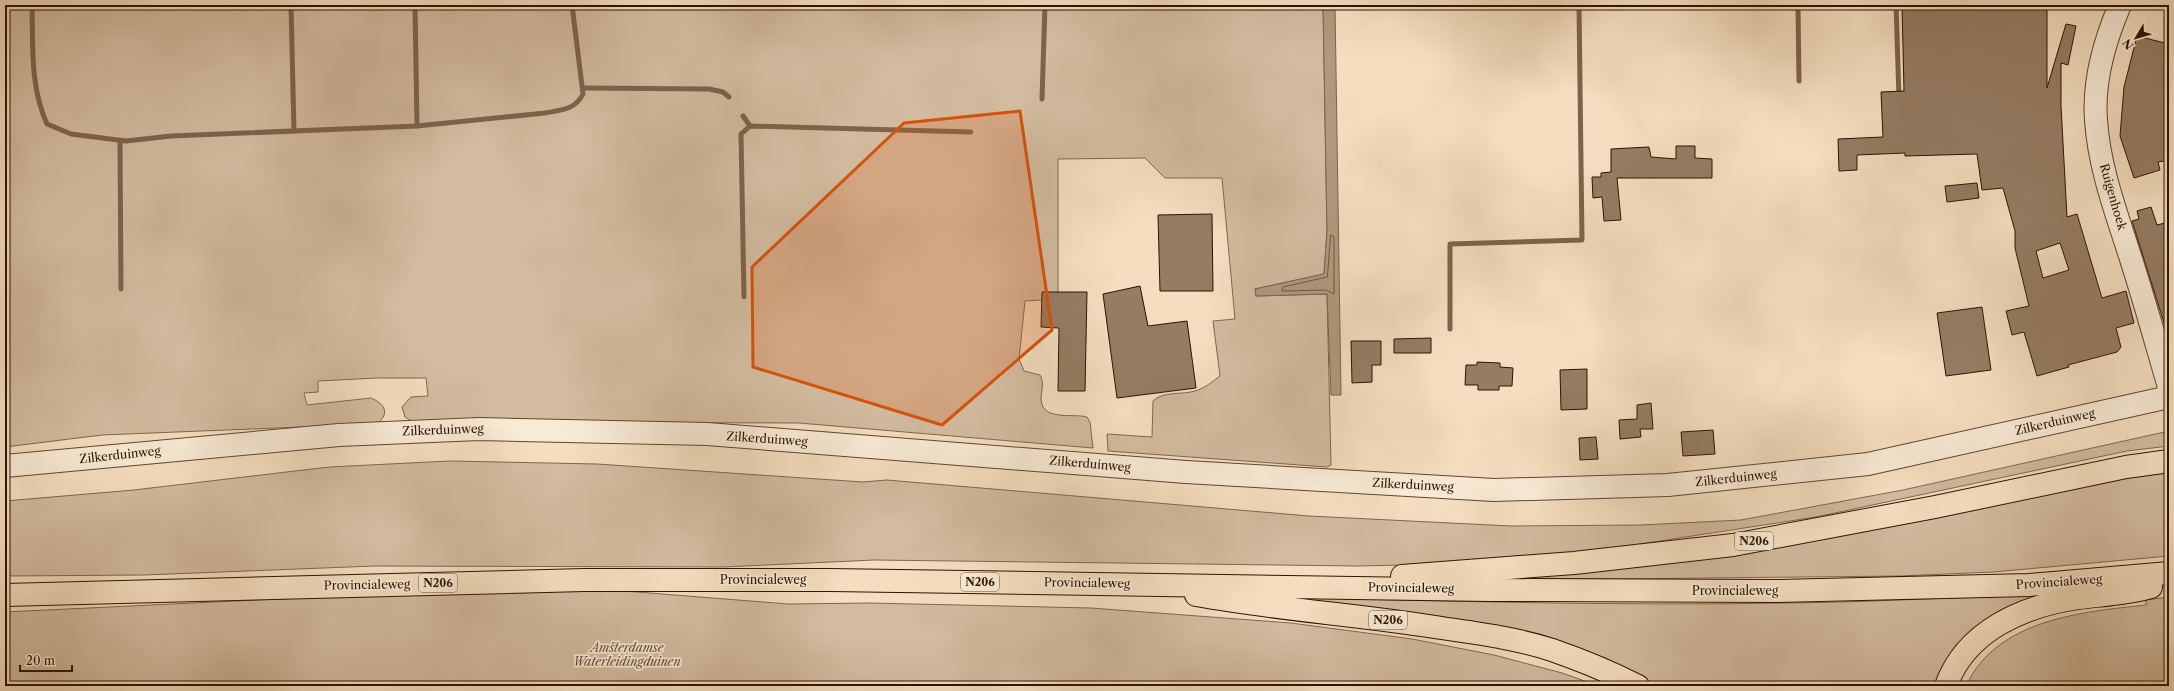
<svg xmlns="http://www.w3.org/2000/svg" width="2174" height="691" font-family="'Libre Caslon Text',serif">
<style>
.green{fill:#d2bb9f;stroke:#806650}
.water{fill:#b1997e;stroke:#7d634c}
.lines{fill:none;stroke-linecap:round;stroke-linejoin:round}
.shore{stroke:#70563f;stroke-width:1}
.stream{stroke:#7d634c;stroke-width:5}
.building{fill:#957c63;stroke:#2e1200;fill-rule:evenodd}
.minor-casing{stroke:#604530;stroke-width:24}
.major-casing{stroke:#2e1200;stroke-width:24}
.minor{stroke:#f8ead5;stroke-width:22}
.major{stroke:#f4debf;stroke-width:22}
.marked{fill:#d5520b;fill-opacity:0.2;stroke:#d5520b;stroke-width:3;stroke-linejoin:round}
.labels{text-anchor:middle;stroke-width:3.5;stroke-linejoin:round;paint-order:stroke}
.shield{fill:#f8ead5;stroke:#6b5340;stroke-width:1}
.shield-label{font-size:11px;font-weight:bold;fill:#2e1200}
.street-label{font-size:12px;fill:#2e1200;stroke:#f8ead5}
.park-label{font-size:12px;font-style:italic;fill:#674d38;stroke:#f8ead5}
</style>
<rect width="100%" height="100%" fill="#f4debf"/>
<filter id="stains"><feTurbulence type="fractalNoise" baseFrequency=".005" numOctaves="4"/><feColorMatrix values="0 0 0 0 .2 0 0 0 0 .09 0 0 0 0 .02 0 0 0 .5 -.17"/></filter>
<radialGradient id="worn" r=".72"><stop offset=".6" stop-color="#630" stop-opacity="0"/><stop offset="1" stop-color="#630" stop-opacity=".3"/></radialGradient>
<g class="green">
<path d="M5,5h1318l4,226 -3,43 -69,15 1,7 71,-2 4,171 -4,2 -219,-16 -1,-17 45,3 1,-36c10,-10 29,-6 42,-10 10,-3 17,-9 25,-15l-7,-55 22,-2 -13,-141h-57l-20,-20 -87,1v140l-33,2 -6,58 5,12 16,4c4,7 2,14 1,22 -1,25 32,16 46,20l3,5 3,26 -294,-25 -386,-1 -8,-5 -3,-10 9,-10 17,-1 -2,-18h-50l-58,3v11l-14,1 3,12 64,-7c15,6 19,17 5,26l-274,11 -97,12z"/>
<polygon points="2169,431 2169,446 2127,451 1816,517 1627,546 1559,555 1451,564 1357,566 874,560 723,567 375,566 144,575 5,576 5,501 134,490 329,467 450,461 597,464 863,482 887,480 1309,516 1511,526 1641,525 1741,520 1903,490"/>
<polygon points="2169,467 2169,556 1994,572 1899,576 1611,579 1507,578"/>
<polygon points="612,590 788,604 869,603 1091,608 1291,623 1412,639 1494,655 1562,673 1599,686 5,686 5,612 361,595"/>
<path d="M2075,593l-39,9 -97,84h-289l-47,-21 -334,-68c173,4 346,9 518,6 96,-1 192,-7 288,-10z"/>
<path d="M2169,597v89h-203c31,-67 116,-74 180,-81v-5z"/>
</g>
<polygon class="water" points="1323,5 1335,5 1341,395 1331,395 1327,294 1256,296 1255,289 1324,274 1327,231"/>
<g class="lines">
<polygon class="shore" points="1331,235 1334,237 1334,294 1326,290 1282,291 1283,287 1327,277"/>
<g class="stream">
<path d="M32,5c1,40 -2,82 15,119l24,10 55,7 45,-5 246,-10 128,-13c16,-3 30,-3 38,-19l-11,-89"/>
<polyline points="291,5 294,131"/>
<polyline points="415,5 417,126"/>
<polyline points="1798,5 1799,81"/>
<polyline points="1896,5 1899,98"/>
<polyline points="583,88 709,89 723,92 729,97"/>
<polyline points="1042,99 1045,5"/>
<polyline points="743,116 750,126"/>
<polyline points="120,141 121,289"/>
<polyline points="744,297 741,134 750,126 971,132"/>
<polyline points="1450,329 1450,244 1582,240 1579,5"/>
</g>
</g>
<g class="building">
<path d="M1902,5h145v83l19,-64 10,2 -8,39 -7,-2v43l6,111 10,-3 25,84 24,-7 8,32 -18,5 5,19 -4,5 -49,13 1,2 -32,9 -13,-44 -12,3 -6,-24 23,-5 -14,-58v-17l-12,-43 -21,2 -5,-36 -72,2v-3l-48,2v15l-18,1 -1,-32 45,-2 -2,-45 23,-1zM2060,243l9,27 -26,8 -7,-27z"/>
<polygon points="2137,36 2169,44 2169,160 2158,162 2160,170 2134,178 2120,136 2124,87"/>
<polygon points="1676,146 1695,146 1695,158 1712,159 1712,178 1617,178 1621,220 1604,221 1602,197 1593,198 1592,177 1601,177 1601,173 1611,172 1611,149 1649,147 1651,157 1676,159"/>
<polygon points="1977,183 1979,198 1947,202 1945,186"/>
<polygon points="2151,207 2157,225 2169,222 2169,266 2164,267 2169,284 2169,326 2165,326 2132,221 2139,219 2137,211"/>
<polygon points="1212,214 1213,291 1160,291 1158,215"/>
<polygon points="1140,286 1148,326 1187,321 1196,388 1117,398 1103,294"/>
<polygon points="1042,292 1087,292 1085,391 1058,391 1059,328 1041,327"/>
<polygon points="1982,307 1991,370 1946,376 1937,313"/>
<polygon points="1431,338 1431,353 1394,353 1394,339"/>
<polygon points="1351,341 1381,341 1381,365 1372,365 1372,382 1352,383"/>
<polygon points="1477,362 1500,363 1500,367 1513,368 1512,386 1499,386 1499,390 1478,390 1478,385 1465,385 1466,365 1477,365"/>
<polygon points="1587,369 1587,409 1561,410 1560,370"/>
<polygon points="1651,403 1653,429 1640,429 1641,437 1620,439 1619,420 1637,419 1637,405"/>
<polygon points="1713,430 1715,454 1683,456 1681,432"/>
<polygon points="1596,437 1598,459 1580,460 1579,438"/>
</g>
<g class="lines">
<defs>
<g id="minor">
<path d="M2120,5c-15,35 -27,76 -24,115 3,47 20,92 34,136 14,43 26,87 39,131"/>
<polyline points="5,466 339,435 479,429 707,434 1186,472 1494,490 1668,485 1868,464 2169,397"/>
</g>
<g id="major">
<polyline points="1402,576 1574,563 1733,545 1935,507 2126,467 2169,461"/>
<polyline points="5,595 584,580 830,580 1490,590 1777,591 2029,585 2169,573"/>
<path d="M1196,595c83,15 168,20 252,34 34,5 71,10 104,21 29,10 58,22 86,36"/>
<path d="M1946,686c20,-56 78,-80 132,-88 24,-3 50,-4 73,-11"/>
</g>
</defs>
<use href="#minor" class="minor-casing"/>
<use href="#major" class="major-casing"/>
<use href="#minor" class="minor"/>
<use href="#major" class="major"/>
</g>
<path class="marked" d="M1020,111l32,219 -110,95 -189,-58 -1,-100 152,-144z"/>
<g class="labels">
<g class="shield">
<rect x="1735" y="532" width="38" height="18" rx="3"/>
<rect x="961" y="573" width="38" height="18" rx="3"/>
<rect x="419" y="574" width="38" height="18" rx="3"/>
<rect x="1369" y="611" width="38" height="18" rx="3"/>
</g>
<g class="shield-label">
<text x="1754" y="545">N206</text>
<text x="980" y="586">N206</text>
<text x="438" y="587">N206</text>
<text x="1388" y="624">N206</text>
</g>
<g class="street-label">
<text transform="translate(2113 197) rotate(74)" y="4">Ruigenhoek</text>
<text transform="translate(2055 422) rotate(-13)" y="4">Zilkerduinweg</text>
<text transform="translate(443 430) rotate(-2)" y="4">Zilkerduinweg</text>
<text transform="translate(767 439) rotate(4)" y="4">Zilkerduinweg</text>
<text transform="translate(120 455) rotate(-6)" y="4">Zilkerduinweg</text>
<text transform="translate(1090 464) rotate(5)" y="4">Zilkerduinweg</text>
<text transform="translate(1736 478) rotate(-6)" y="4">Zilkerduinweg</text>
<text transform="translate(1413 485) rotate(3)" y="4">Zilkerduinweg</text>
<text x="763" y="584">Provincialeweg</text>
<text transform="translate(2059 582) rotate(-4)" y="4">Provincialeweg</text>
<text transform="translate(1087 583) rotate(1)" y="4">Provincialeweg</text>
<text transform="translate(367 585) rotate(-1)" y="4">Provincialeweg</text>
<text transform="translate(1411 588) rotate(1)" y="4">Provincialeweg</text>
<text x="1735" y="595">Provincialeweg</text>
</g>
<g class="park-label">
<text x="627" y="652">Amsterdamse<tspan x="627" dy="14">Waterleidingduinen</tspan></text>
</g>
</g>
<rect width="2174" height="691" fill="none" stroke="#f4debf" stroke-width="20"/>
<rect x="6" y="6" width="2162" height="679" fill="none" stroke="#2e1200" stroke-width="2"/>
<rect x="10" y="10" width="2154" height="671" fill="none" stroke="#2e1200"/>
<g transform="translate(2136 38) rotate(232)" stroke="#f8ead5" stroke-width="3" paint-order="stroke">
<path d="M0-3L7 15L0 10L-7 15Z" fill="#2e1200"/>
<text y="-6" font-size="11" font-weight="bold" text-anchor="middle" fill="#2e1200">N</text>
</g>
<path d="M20 665v6h52v-6" fill="none" stroke="#2e1200" stroke-width="2"/>
<text x="26" y="665" font-size="12" fill="#2e1200" stroke="#f8ead5" stroke-width="3" paint-order="stroke">20 m</text>
<rect width="100%" height="100%" filter="url(#stains)"/>
<rect width="100%" height="100%" fill="url(#worn)"/>
</svg>
